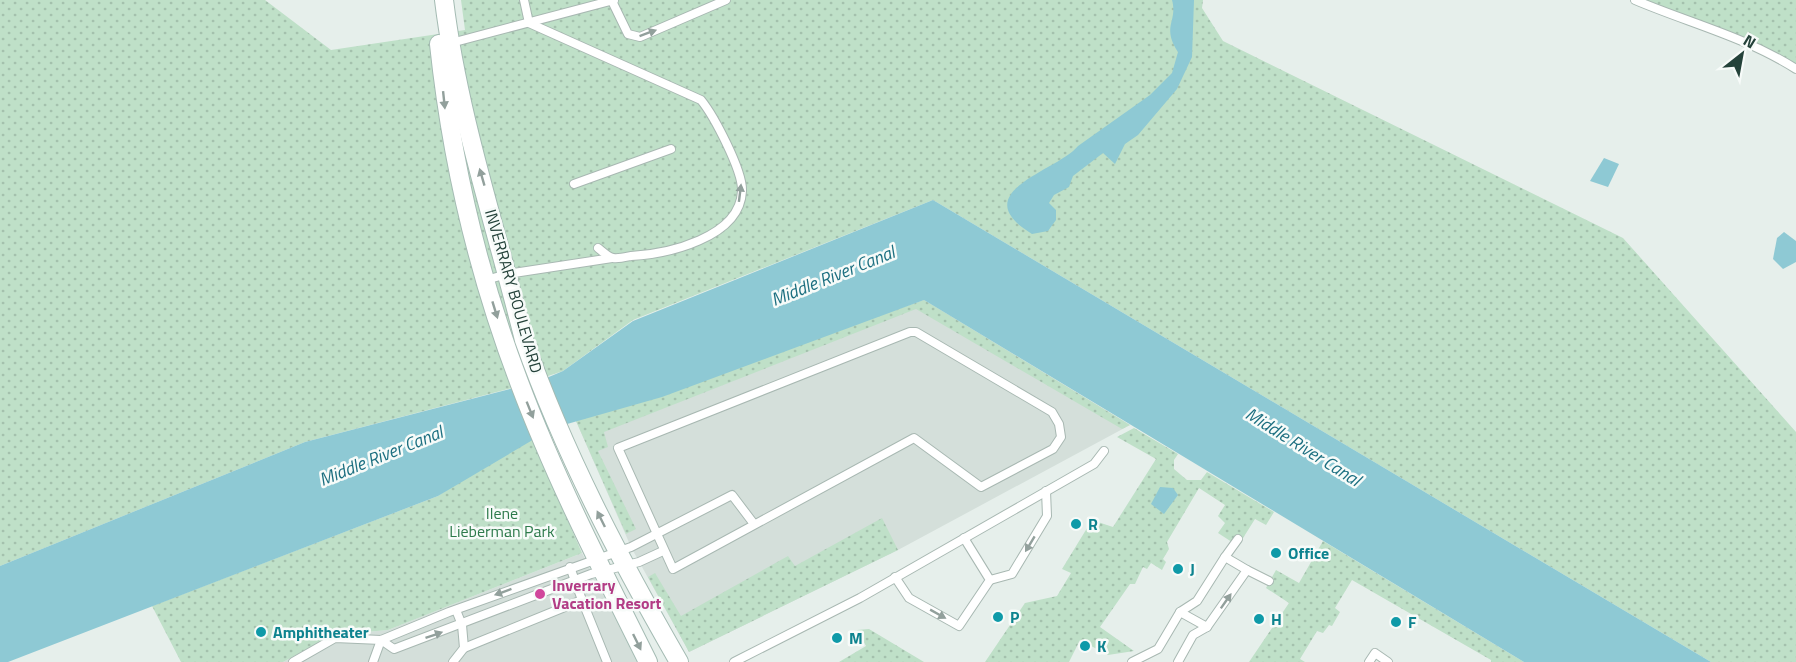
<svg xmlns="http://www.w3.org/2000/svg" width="1796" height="662" font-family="'Titillium Web',sans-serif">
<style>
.built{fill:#d4dfda}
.grass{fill:url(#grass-dots)}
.water{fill:#8ec9d4}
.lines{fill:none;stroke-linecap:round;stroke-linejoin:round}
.lane-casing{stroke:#a8b8b2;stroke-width:10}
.secondary-casing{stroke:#a4bbb3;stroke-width:20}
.lane{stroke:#fff;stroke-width:8}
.secondary{stroke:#fff;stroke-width:18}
.oneway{fill:#92a09c}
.culture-dot{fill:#0f9aa8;stroke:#f7fbf9;stroke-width:2}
.hotel-dot{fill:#d1479c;stroke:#f7fbf9;stroke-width:2}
.labels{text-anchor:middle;stroke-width:5;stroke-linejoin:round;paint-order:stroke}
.street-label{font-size:16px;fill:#24423a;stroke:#f7fbf9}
.park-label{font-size:16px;fill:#2d7a4b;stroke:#f7fbf9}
.culture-label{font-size:16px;font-weight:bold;fill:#0d838f;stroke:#f7fbf9;text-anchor:start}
.hotel-label{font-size:16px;font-weight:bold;fill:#b23c85;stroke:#f7fbf9;text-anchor:start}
.water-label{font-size:18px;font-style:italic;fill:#1c6f80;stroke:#f7fbf9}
</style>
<defs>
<pattern id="grass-dots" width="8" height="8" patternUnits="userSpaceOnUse" patternTransform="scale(1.5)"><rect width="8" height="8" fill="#bfe0c8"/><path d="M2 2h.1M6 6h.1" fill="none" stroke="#a4c1ad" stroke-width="1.8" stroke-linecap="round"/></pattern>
</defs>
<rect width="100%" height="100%" fill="#e6efeb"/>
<g class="built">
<polygon points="924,300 1130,425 898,550 689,652 631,547 576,421 662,397"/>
<polygon points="582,553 637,662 283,662 333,635 388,630"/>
</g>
<g class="grass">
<polygon points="0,0 265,0 331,50 465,30 461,0 1203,0 1202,8 1223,41 1623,238 1796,432 1796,662 1711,662 933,200 633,320 563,371 512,388 305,442 0,566"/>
<polygon points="1635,0 1796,0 1796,69 1780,59"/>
<polygon points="924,300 1130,425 1122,429 916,309 604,432 608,447 598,451 636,529 626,534 576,421"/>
<polygon points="1134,428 1178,454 1174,460 1174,469 1187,480 1201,480 1207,472 1274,512 1266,525 1255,519 1238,546 1218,533 1225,523 1218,516 1225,505 1199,488 1167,542 1169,549 1163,559 1166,562 1162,570 1151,563 1147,569 1143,567 1135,584 1130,584 1100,627 1134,651 1108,655 1080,640 1069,662 985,662 1025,603 1057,596 1071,573 1062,569 1092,520 1113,527 1156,459 1117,437"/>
<polygon points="530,435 582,553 388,630 333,635 283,662 181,662 152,606 438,496"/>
<polygon points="882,518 898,550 689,652 648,577 655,573 681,616 788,556 795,566"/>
<polygon points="1323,541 1524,662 1491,662 1491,660 1352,580 1335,608 1340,612 1332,626 1329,625 1323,633 1317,631 1300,659 1305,662 1249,662 1289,603 1266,588 1276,570 1299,583"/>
<polygon points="869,629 924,662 839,662 866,646 857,630"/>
</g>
<g class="water">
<path d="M1172,0h22l-2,57 -15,32 -39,46 -13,9 -10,20 -12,-11 -30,23 -4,11 -15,8 -5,8 7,7v10l-8,11 -16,3c-69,-42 26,-63 46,-88l72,-51 22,-22 6,-21c-17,-26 0,-30 -6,-52z"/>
<polygon points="1604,158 1619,164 1608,187 1590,181"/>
<polygon points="933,200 1711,662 1524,662 924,300 662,397 553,428 438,496 8,662 0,662 0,566 305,442 537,382 563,371 633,321"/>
<polygon points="1784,232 1796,241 1796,262 1783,269 1773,259 1777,238"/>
<polygon points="1160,487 1173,488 1178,495 1164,514 1151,504"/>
</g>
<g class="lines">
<defs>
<g id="lane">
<path d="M524,0l5,23 172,77c13,16 42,71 41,91 -2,47 -75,63 -111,65 -5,1 -13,3 -18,2 -5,-1 -11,-7 -15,-10"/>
<path d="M1635,0c54,23 111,37 161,69"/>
<polyline points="612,1 628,34 640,37 726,0"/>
<polyline points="451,43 614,0"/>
<polyline points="574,184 671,149"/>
<polyline points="486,280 507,274 612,258"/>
<polygon points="910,332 916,332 1052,412 1059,424 1061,437 1053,449 981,487 914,438 673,569 618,448"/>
<polyline points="1225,557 1238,539"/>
<polyline points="570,567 582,600"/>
<polyline points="1247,570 1269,581"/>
<polyline points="895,577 909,598 959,626 990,580 964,538"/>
<polyline points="990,580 1012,574 1047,516 1046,491"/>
<polyline points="1180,612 1207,627"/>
<polyline points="381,640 394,649 591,574 639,562 663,551"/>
<polyline points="464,648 582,600 607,662"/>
<polyline points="293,662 335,638 381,640 449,612 631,547 732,495 754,524"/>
<polyline points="373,662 381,640"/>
<polyline points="453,662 464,648 462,625 456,610"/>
<polyline points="734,662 860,598 1094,464 1104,451"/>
<polyline points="1132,662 1158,649 1180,612 1197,601 1225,557 1247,570 1207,627 1193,635 1178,662"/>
<polyline points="1369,662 1375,653 1388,662"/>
</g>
<g id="secondary">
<path d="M444,0c14,115 52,227 80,340 40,113 95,218 155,322"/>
<path d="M439,44c12,114 39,230 80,338 36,96 83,188 129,280"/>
</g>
</defs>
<use href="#lane" class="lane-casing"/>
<use href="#secondary" class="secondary-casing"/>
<use href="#lane" class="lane"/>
<use href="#secondary" class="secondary"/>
</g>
<defs><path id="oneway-solid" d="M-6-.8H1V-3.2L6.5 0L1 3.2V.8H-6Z" transform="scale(1.5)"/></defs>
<g class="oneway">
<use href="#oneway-solid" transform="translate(648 33) rotate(-20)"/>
<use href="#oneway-solid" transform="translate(444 100) rotate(84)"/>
<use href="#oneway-solid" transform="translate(482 177) rotate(-106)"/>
<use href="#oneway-solid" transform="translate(740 193) rotate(-83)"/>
<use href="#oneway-solid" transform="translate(495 310) rotate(73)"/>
<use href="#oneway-solid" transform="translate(530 410) rotate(68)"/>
<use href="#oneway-solid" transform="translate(601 519) rotate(-116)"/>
<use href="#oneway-solid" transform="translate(1030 544) rotate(121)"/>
<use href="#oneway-solid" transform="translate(503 592) rotate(160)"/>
<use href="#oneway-solid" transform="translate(1226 601) rotate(-55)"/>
<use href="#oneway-solid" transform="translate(938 614) rotate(29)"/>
<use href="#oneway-solid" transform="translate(434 635) rotate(-19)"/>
<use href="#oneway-solid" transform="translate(637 642) rotate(64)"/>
</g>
<g class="culture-dot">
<circle cx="1076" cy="524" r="6"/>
<circle cx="1276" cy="553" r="6"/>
<circle cx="1178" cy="569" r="6"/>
<circle cx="998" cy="617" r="6"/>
<circle cx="1259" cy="619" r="6"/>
<circle cx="1396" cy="622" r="6"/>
<circle cx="261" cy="632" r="6"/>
<circle cx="837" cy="638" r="6"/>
<circle cx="1085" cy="646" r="6"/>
</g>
<circle class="hotel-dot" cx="540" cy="594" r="6"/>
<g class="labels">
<g class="street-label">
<text transform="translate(514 291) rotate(74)" y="6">INVERRARY BOULEVARD</text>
</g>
<g class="park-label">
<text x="502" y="519">Ilene<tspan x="502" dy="18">Lieberman Park</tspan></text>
</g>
<g class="culture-label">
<text x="1088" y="530">R</text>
<text x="1288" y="559">Office</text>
<text x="1190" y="575">J</text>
<text x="1010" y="623">P</text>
<text x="1271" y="625">H</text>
<text x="1408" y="628">F</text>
<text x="273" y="638">Amphitheater</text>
<text x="849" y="644">M</text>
<text x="1097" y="652">K</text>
</g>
<g class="hotel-label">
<text x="552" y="591">Inverrary<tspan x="552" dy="18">Vacation Resort</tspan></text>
</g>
<g class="water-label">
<text transform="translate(833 276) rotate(-22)" y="6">Middle River Canal</text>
<text transform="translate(1303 447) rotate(32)" y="6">Middle River Canal</text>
<text transform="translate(381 456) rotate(-22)" y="6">Middle River Canal</text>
</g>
</g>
<g transform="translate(1742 54) rotate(31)" stroke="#f7fbf9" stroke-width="4.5" paint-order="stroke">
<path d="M0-4.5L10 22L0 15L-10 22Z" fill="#24423a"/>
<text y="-9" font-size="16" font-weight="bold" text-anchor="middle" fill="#24423a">N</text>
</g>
</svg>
